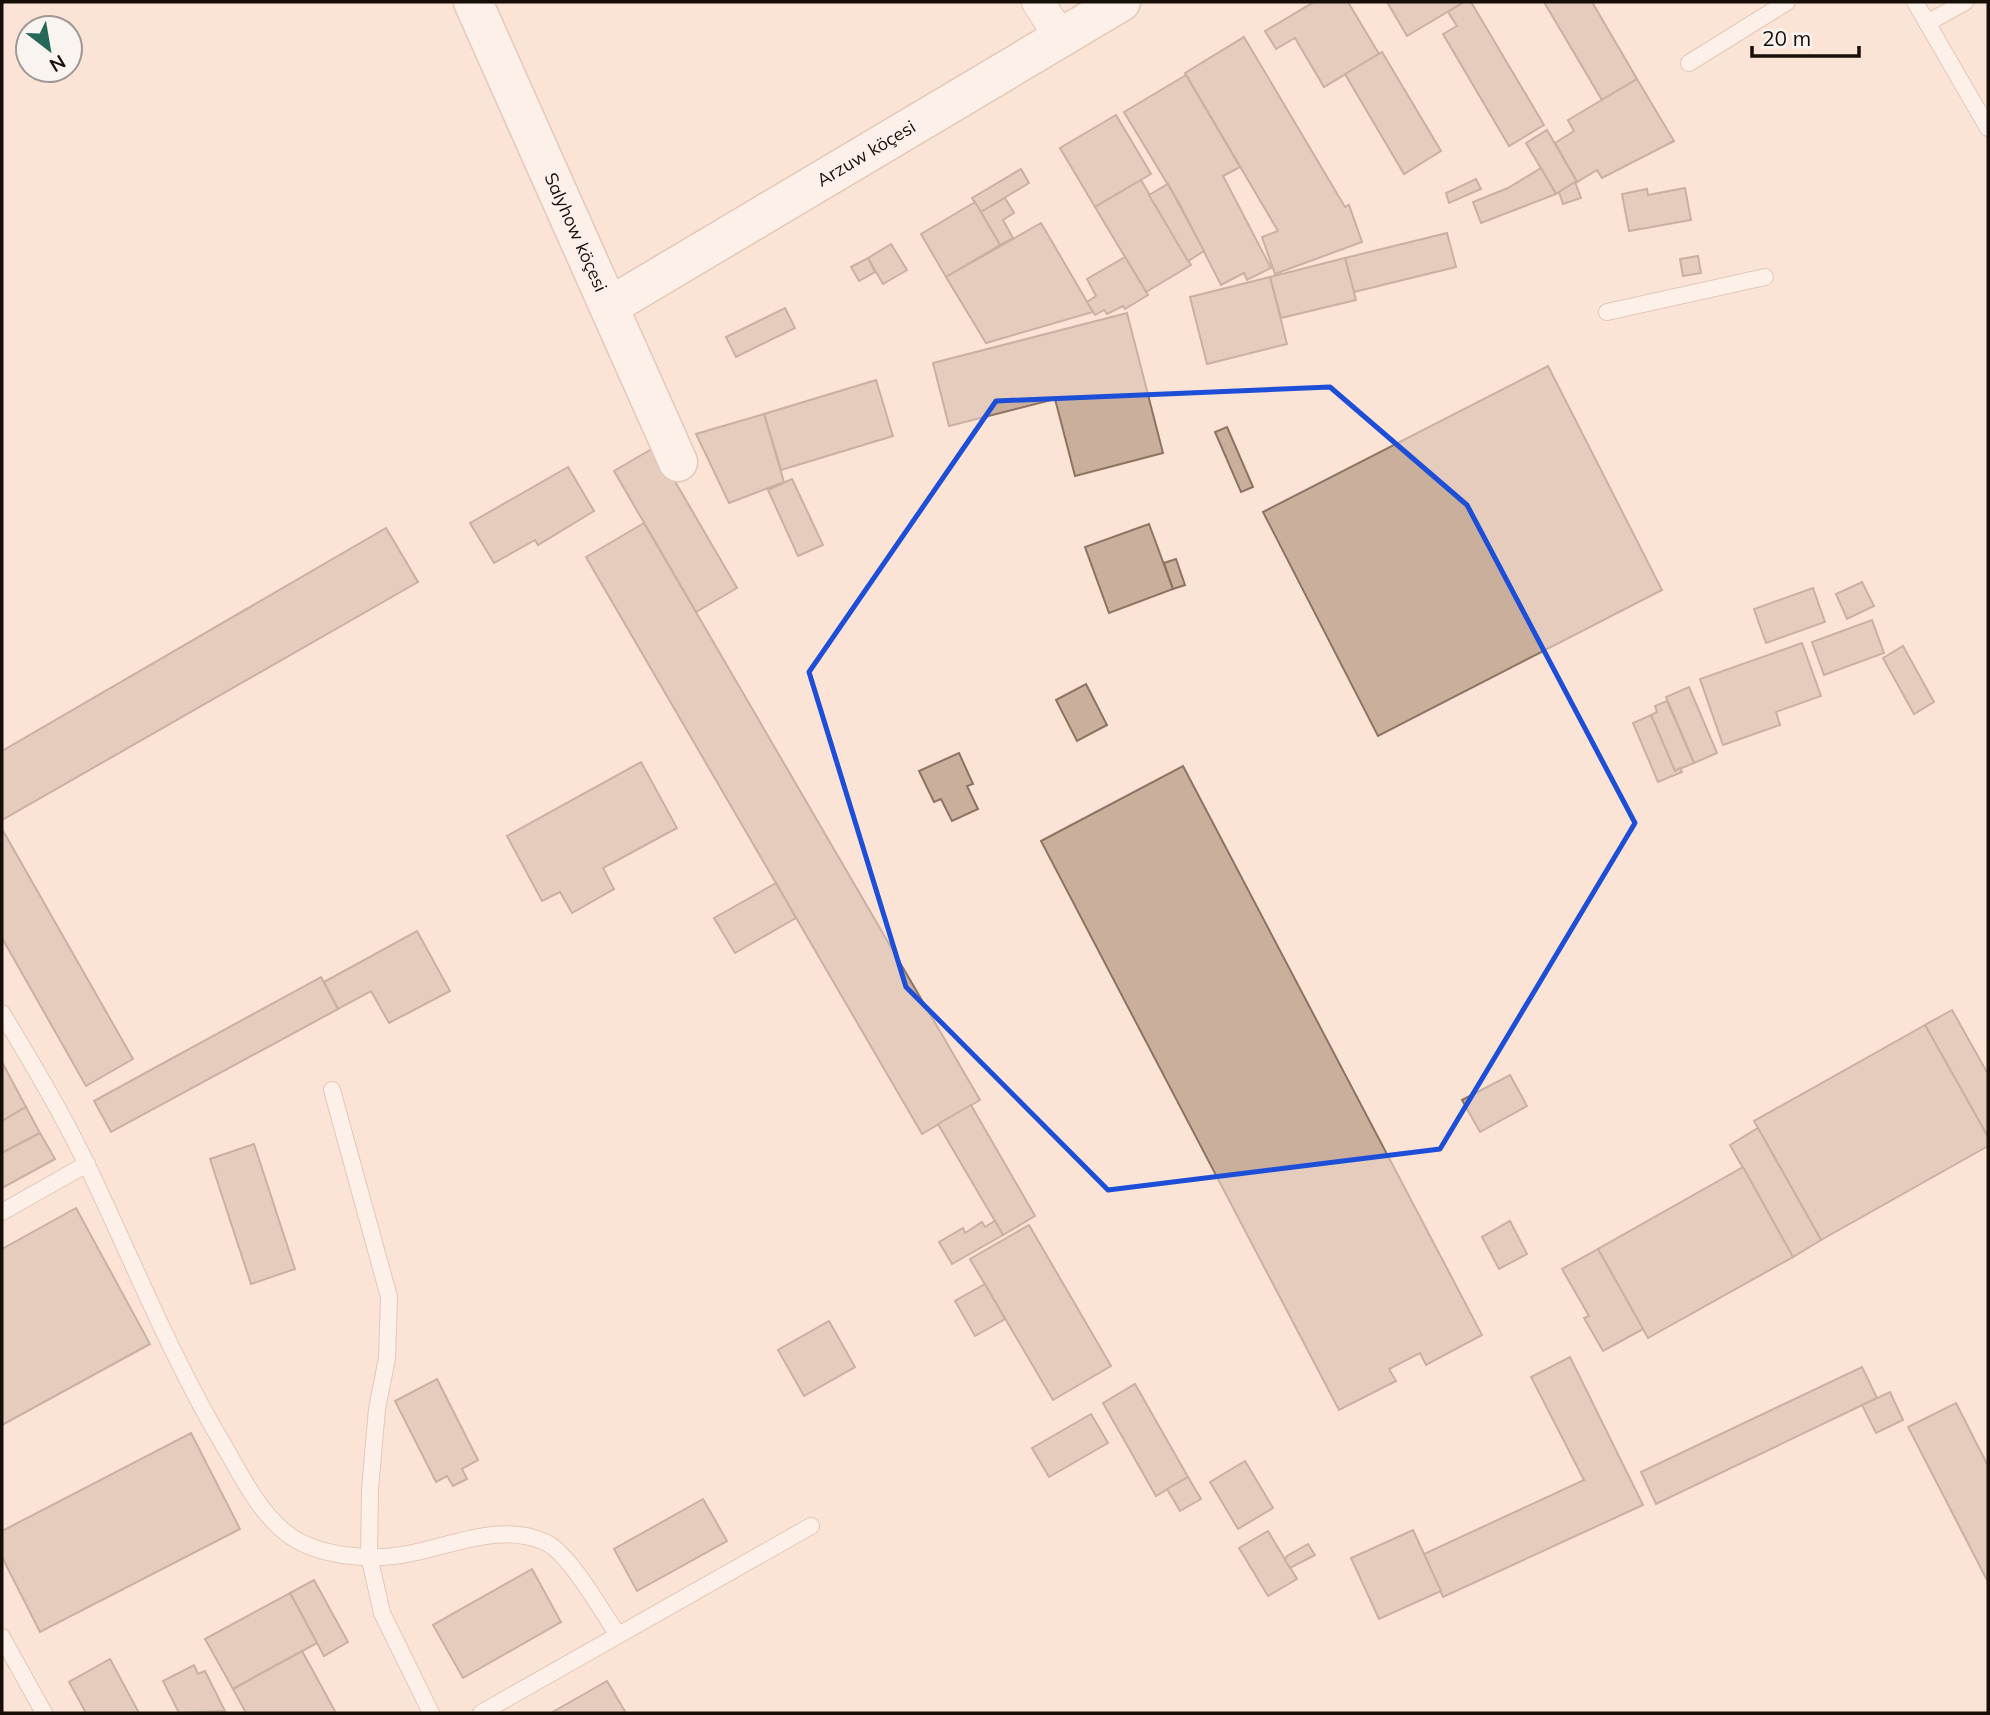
<svg xmlns="http://www.w3.org/2000/svg" width="1990" height="1715" font-family="Mulish,sans-serif">
<style>
.building{fill:#cbaf9d;stroke:#8d7362;stroke-width:2}
.lines{fill:none;stroke-linecap:round;stroke-linejoin:round}
.lane-casing{stroke:#c5a898;stroke-width:18}
.street-casing{stroke:#c5a898;stroke-width:34}
.secondary-casing{stroke:#c5a898;stroke-width:41}
.lane{stroke:#fff;stroke-width:16}
.street{stroke:#fff;stroke-width:32}
.secondary{stroke:#fff;stroke-width:38}
.marked{fill:none;stroke:#1d4ed8;stroke-width:5;stroke-linejoin:round}
.labels{text-anchor:middle;stroke-width:6;stroke-linejoin:round;paint-order:stroke}
.street-label{font-size:18px;fill:#180e08;stroke:#faf4f1}
</style>
<rect width="100%" height="100%" fill="#fbe3d5"/>
<g class="building">
<polygon points="1314,2 1348,2 1379,54 1324,87 1295,38 1276,49 1265,31"/>
<polygon points="1387,2 1464,2 1407,36"/>
<polygon points="1464,2 1471,2 1544,125 1509,146 1443,34 1457,26 1448,12"/>
<polygon points="1544,2 1592,2 1637,79 1602,100"/>
<polygon points="1244,37 1345,207 1349,205 1362,242 1275,274 1262,237 1278,231 1185,73"/>
<polygon points="1382,52 1441,151 1404,174 1345,74"/>
<polygon points="1186,75 1240,167 1223,176 1271,268 1247,280 1244,273 1221,285 1179,203 1124,112"/>
<polygon points="1637,79 1674,141 1602,178 1597,170 1577,182 1555,143 1574,131 1568,120"/>
<polygon points="1116,115 1151,174 1095,207 1060,148"/>
<polygon points="1547,130 1577,182 1556,194 1526,143"/>
<polygon points="1541,168 1556,194 1481,223 1473,202 1508,188"/>
<polygon points="1021,169 1029,183 981,212 972,198"/>
<polygon points="1476,179 1481,189 1449,203 1446,193"/>
<polygon points="1141,180 1191,265 1146,292 1095,207"/>
<polygon points="1575,182 1581,198 1563,204 1559,192"/>
<polygon points="1168,184 1204,251 1188,261 1149,195"/>
<polygon points="1685,188 1691,220 1629,231 1622,194 1647,189 1648,195"/>
<polygon points="1005,198 1014,213 1003,220 1013,238 1000,245 981,212"/>
<polygon points="975,202 1000,245 946,277 921,234"/>
<polygon points="1041,223 1093,312 986,343 946,277"/>
<polygon points="1447,233 1456,267 1354,292 1345,258"/>
<polygon points="891,244 907,270 883,284 868,258"/>
<polygon points="1698,256 1701,273 1683,276 1680,259"/>
<polygon points="1125,257 1148,295 1125,309 1123,306 1107,314 1104,310 1095,315 1087,302 1096,296 1087,279"/>
<polygon points="868,258 875,272 859,281 851,267"/>
<polygon points="1345,258 1356,300 1281,318 1270,277"/>
<polygon points="1270,277 1287,344 1207,364 1190,297"/>
<polygon points="785,308 795,328 736,357 726,337"/>
<polygon points="1127,313 1163,453 1075,476 1055,399 949,426 933,363"/>
<polygon points="1548,366 1662,590 1378,736 1263,512"/>
<polygon points="876,380 893,436 781,470 764,414"/>
<polygon points="764,414 784,482 729,503 696,434"/>
<polygon points="1227,427 1253,487 1241,492 1215,432"/>
<polygon points="655,447 737,588 696,612 614,471"/>
<polygon points="568,467 594,511 538,545 535,540 494,563 470,523"/>
<polygon points="792,479 823,545 798,556 768,490"/>
<polygon points="644,523 980,1100 922,1134 586,557"/>
<polygon points="1149,524 1173,589 1109,613 1085,547"/>
<polygon points="386,528 418,582 2,820 2,751"/>
<polygon points="1176,559 1185,585 1173,589 1164,563"/>
<polygon points="1862,582 1874,606 1847,619 1836,594"/>
<polygon points="1813,588 1825,622 1766,643 1754,609"/>
<polygon points="1872,620 1884,653 1824,675 1812,642"/>
<polygon points="1802,643 1821,696 1776,712 1780,725 1723,745 1700,679"/>
<polygon points="1903,646 1934,702 1914,714 1883,658"/>
<polygon points="1086,684 1107,725 1077,741 1056,700"/>
<polygon points="1689,687 1717,753 1694,763 1666,697"/>
<polygon points="1667,701 1694,763 1675,771 1651,715 1657,712 1655,706"/>
<polygon points="1651,715 1675,771 1680,768 1682,772 1658,782 1633,723"/>
<polygon points="959,753 973,784 967,786 978,809 952,821 941,799 934,802 919,771"/>
<polygon points="641,762 677,828 603,868 614,889 572,913 560,892 542,901 507,836"/>
<polygon points="1183,766 1482,1335 1426,1365 1420,1353 1389,1369 1396,1381 1339,1410 1041,841"/>
<polygon points="2,829 133,1059 86,1086 2,938"/>
<polygon points="776,883 796,918 735,953 714,918"/>
<polygon points="417,931 450,991 389,1023 371,991 338,1009 324,982"/>
<polygon points="321,977 338,1009 111,1132 94,1101"/>
<polygon points="1952,1010 1988,1074 1988,1137 1925,1025"/>
<polygon points="1925,1025 1988,1137 1988,1146 1821,1240 1754,1121"/>
<polygon points="2,1062 26,1107 2,1121"/>
<polygon points="1510,1075 1527,1106 1480,1132 1462,1100"/>
<polygon points="971,1105 1035,1216 1003,1235 938,1124"/>
<polygon points="26,1107 40,1133 2,1153 2,1121"/>
<polygon points="1758,1128 1821,1240 1793,1257 1730,1145"/>
<polygon points="40,1133 55,1159 2,1188 2,1153"/>
<polygon points="254,1144 295,1269 251,1284 210,1159"/>
<polygon points="1743,1167 1793,1257 1648,1338 1598,1249"/>
<polygon points="76,1208 150,1344 2,1425 2,1249"/>
<polygon points="995,1221 1003,1235 952,1264 939,1242 963,1228 965,1233 982,1222 985,1227"/>
<polygon points="1510,1221 1527,1254 1499,1269 1482,1237"/>
<polygon points="1029,1225 1111,1366 1053,1400 970,1259"/>
<polygon points="1598,1249 1643,1329 1603,1351 1584,1318 1589,1316 1562,1269"/>
<polygon points="985,1284 1005,1319 975,1336 955,1301"/>
<polygon points="829,1321 855,1367 804,1396 778,1350"/>
<polygon points="1570,1357 1643,1505 1443,1597 1424,1554 1584,1480 1531,1377"/>
<polygon points="1862,1367 1877,1398 1656,1504 1641,1472"/>
<polygon points="437,1379 478,1460 462,1469 467,1479 453,1486 447,1476 436,1482 395,1401"/>
<polygon points="1135,1384 1188,1477 1156,1496 1103,1403"/>
<polygon points="1890,1392 1903,1420 1876,1433 1862,1405"/>
<polygon points="1956,1403 1988,1466 1988,1582 1908,1427"/>
<polygon points="1091,1414 1108,1443 1049,1477 1032,1448"/>
<polygon points="191,1433 240,1529 40,1632 2,1557 2,1531"/>
<polygon points="1245,1461 1273,1508 1238,1529 1210,1482"/>
<polygon points="1188,1477 1201,1499 1180,1511 1167,1489"/>
<polygon points="703,1499 727,1541 637,1591 614,1549"/>
<polygon points="1413,1530 1441,1591 1379,1619 1351,1558"/>
<polygon points="1268,1531 1297,1579 1268,1596 1239,1548"/>
<polygon points="1308,1544 1315,1555 1290,1568 1285,1560 1287,1556"/>
<polygon points="532,1569 561,1622 463,1678 433,1625"/>
<polygon points="314,1580 348,1642 324,1656 290,1593"/>
<polygon points="290,1593 317,1643 233,1689 205,1639"/>
<polygon points="302,1651 336,1713 246,1713 233,1689"/>
<polygon points="110,1659 139,1713 86,1713 69,1682"/>
<polygon points="194,1665 198,1674 205,1671 225,1711 179,1713 163,1681"/>
<polygon points="607,1681 626,1713 551,1713"/>
</g>
<g class="lines">
<defs>
<g id="lane">
<polyline points="1915,2 1988,128"/>
<polyline points="1927,23 1965,2"/>
<polyline points="1689,63 1787,2"/>
<polyline points="1607,312 1765,277"/>
<path d="M2,1013c30,50 60,100 85,152 46,96 85,195 140,286 16,28 32,60 58,81 30,25 86,29 122,22 45,-8 95,-33 140,-11 23,12 56,70 71,92"/>
<polyline points="332,1090 389,1297 387,1358 377,1409 370,1489 369,1556 382,1613 431,1713"/>
<polyline points="2,1212 87,1164"/>
<polyline points="2,1637 44,1713"/>
<polyline points="481,1713 811,1526"/>
</g>
<polyline id="street" points="1038,2 1060,37"/>
<g id="secondary">
<path id="s1" d="M473,2l205,460"/>
<path id="s2" d="M610,306l511,-304"/>
</g>
</defs>
<use href="#lane" class="lane-casing"/>
<use href="#street" class="street-casing"/>
<use href="#secondary" class="secondary-casing"/>
<use href="#lane" class="lane"/>
<use href="#street" class="street"/>
<use href="#secondary" class="secondary"/>
</g>
<path d="M0 0H1990V1715H0ZM1330,387l137,118 168,318 -195,326 -332,41 -202,-203 -97,-315 187,-271z" fill="#fbe3d5" fill-opacity=".55" fill-rule="evenodd"/>
<path class="marked" d="M1330,387l137,118 168,318 -195,326 -332,41 -202,-203 -97,-315 187,-271z"/>
<g class="labels">
<g class="street-label">
<text dy="6" stroke="none"><textPath href="#s2" startOffset="298">Arzuw köçesi</textPath></text>
<text dy="6" stroke="none"><textPath href="#s1" startOffset="252">Salyhow köçesi</textPath></text>
</g>
</g>
<rect width="1990" height="1715" fill="none" stroke="#180e08" stroke-width="7"/>
<g transform="translate(49 49) rotate(149)"><circle r="33" fill="#faf4f1" stroke="#a09894" stroke-width="2"/>
<path d="M0-5L12 26L0 18L-12 26Z" fill="#256858"/>
<text y="-10" font-size="19" font-weight="bold" text-anchor="middle" fill="#180e08">N</text>
</g>
<path d="M1752 46v10h107v-10" fill="none" stroke="#180e08" stroke-width="3.5"/>
<text x="1762" y="46" font-size="21" fill="#180e08" stroke="#faf4f1" stroke-width="5" paint-order="stroke">20 m</text>
</svg>
